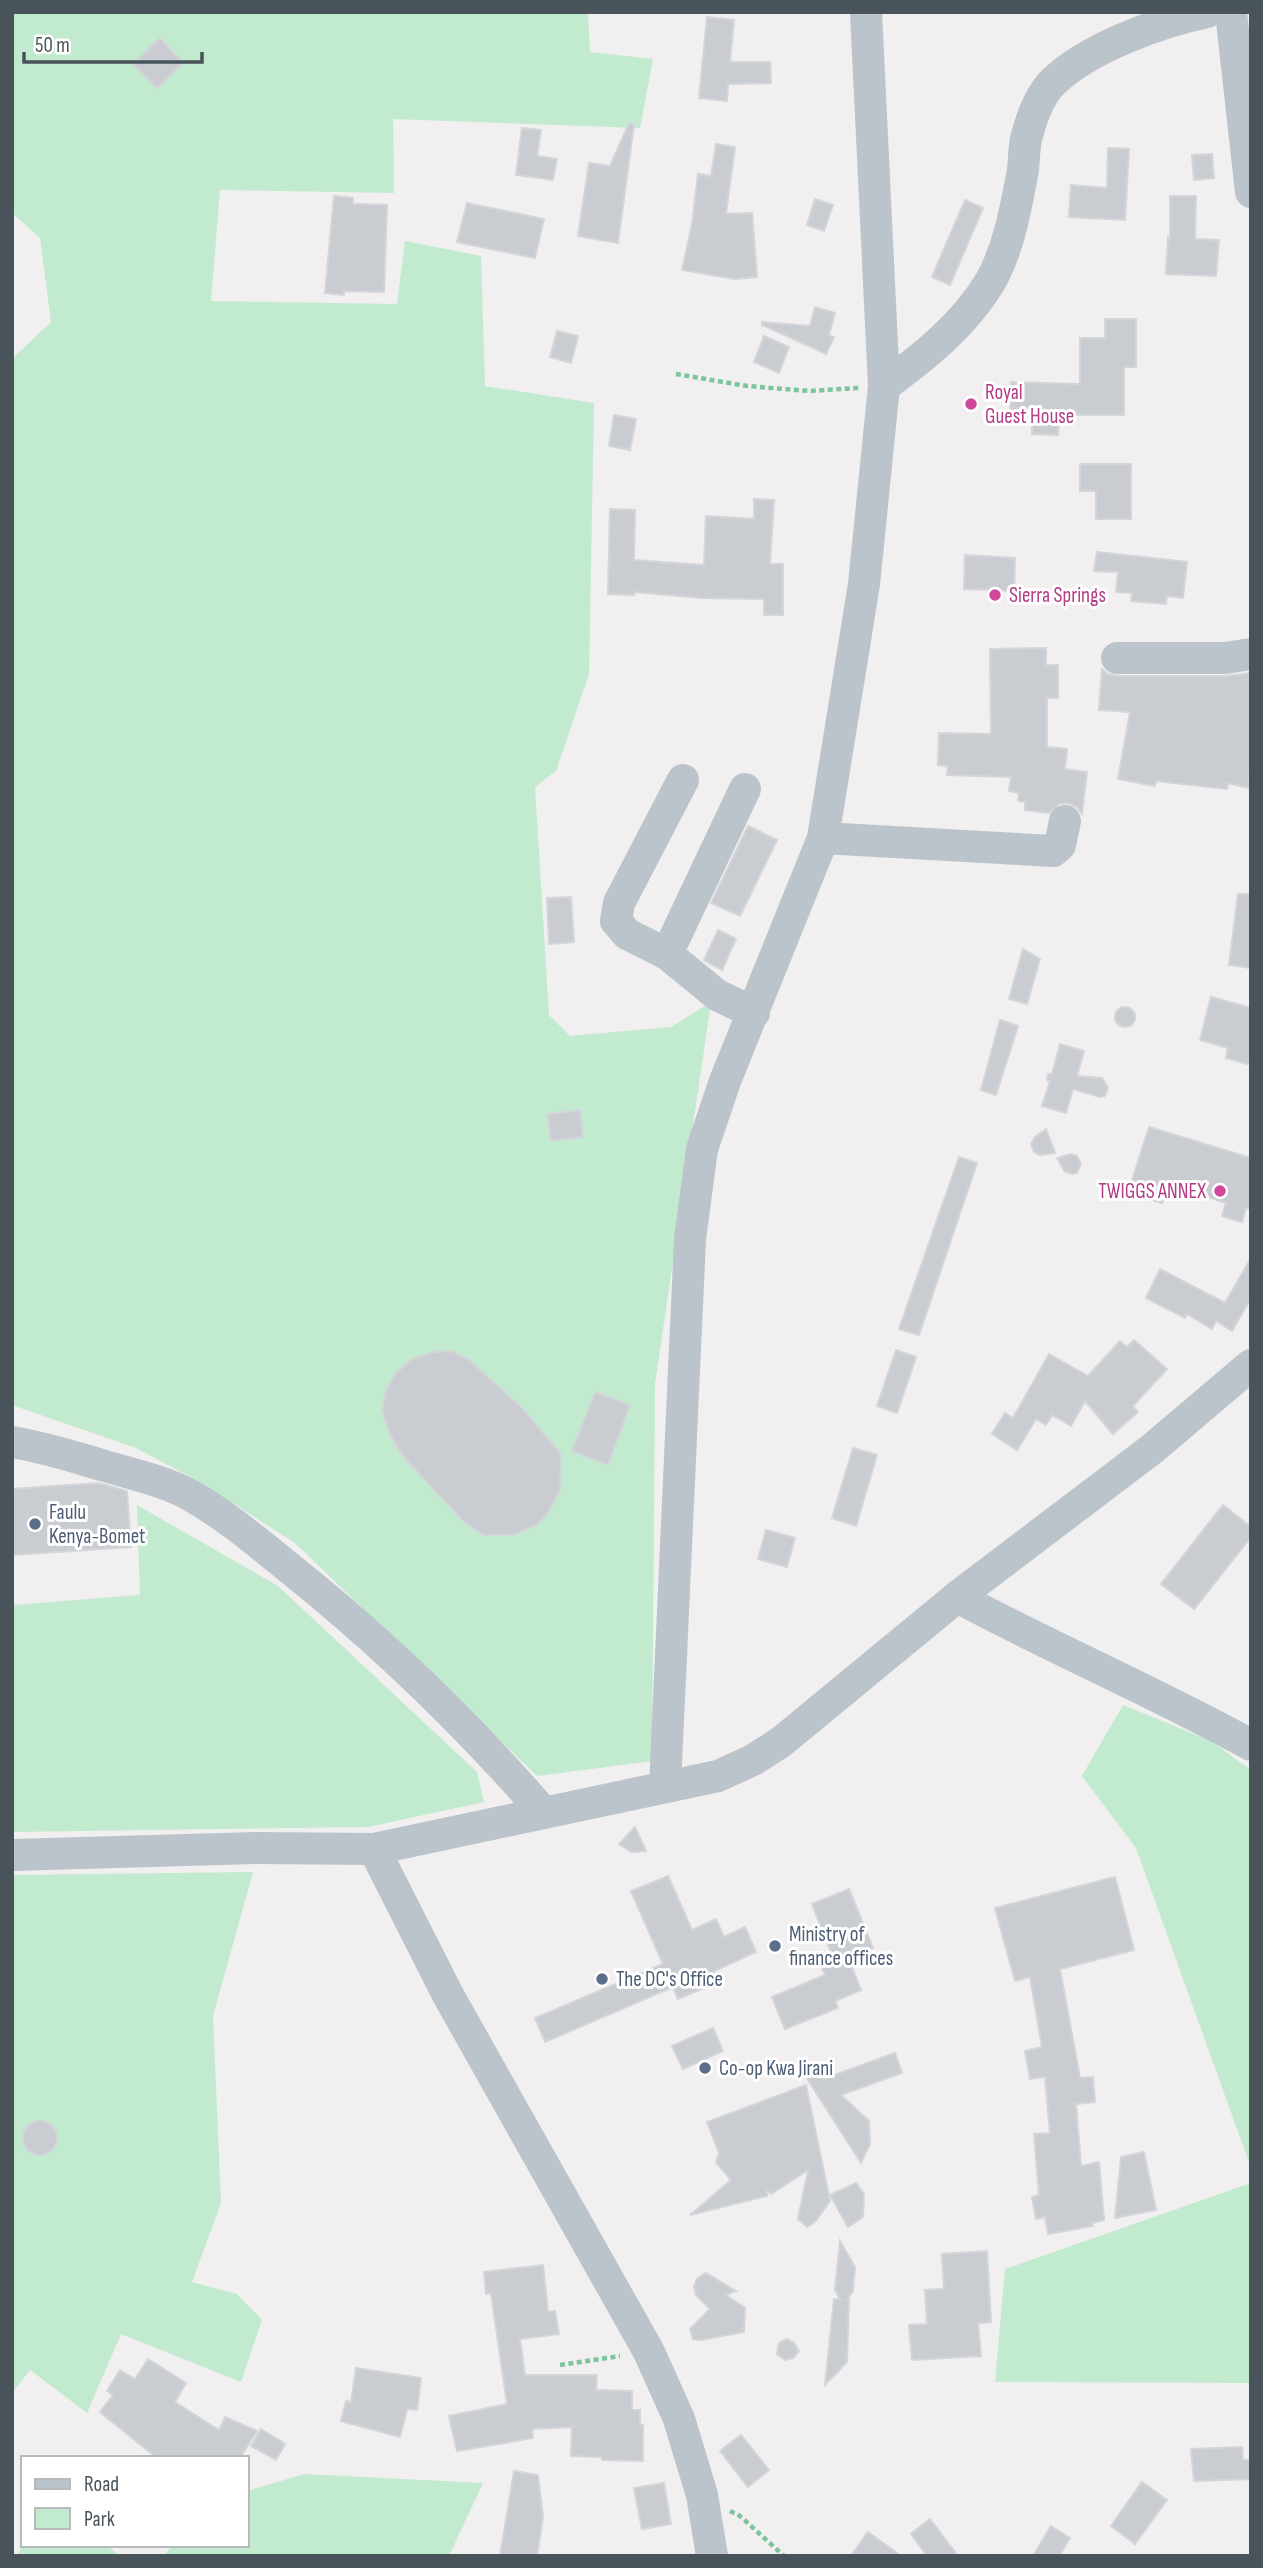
<svg xmlns="http://www.w3.org/2000/svg" width="1263" height="2568" font-family="'Sofia Sans Condensed',sans-serif">
<style>
.green{fill:#c1eace}
.building{fill:#c9ccd1;stroke:#d3d5d9;stroke-width:2}
.lines{fill:none;stroke-linecap:round;stroke-linejoin:round}
.path{stroke:#7cc59c;stroke-width:4.5;stroke-dasharray:5 3.5;stroke-linecap:butt}
.minor{stroke:#bbc4ca;stroke-width:32}
.hotel-dot{fill:#d1479c;stroke:#fff;stroke-width:2.5}
.service-dot{fill:#5c6f8a;stroke:#fff;stroke-width:2.5}
.labels{text-anchor:middle;stroke-width:6;stroke-linejoin:round;paint-order:stroke}
.hotel-label{font-size:21px;fill:#b23c85;stroke:#fff;text-anchor:start}
.service-label{font-size:21px;fill:#4e5e75;stroke:#fff;text-anchor:start}
</style>
<rect width="100%" height="100%" fill="#f1efef"/>
<g class="green">
<polygon points="12,12 588,12 590,52 653,59 640,128 393,119 394,193 220,190 211,301 397,304 405,241 481,256 485,386 594,403 589,674 556,771 535,787 549,1015 570,1036 671,1027 711,1002 655,1384 652,1761 537,1776 295,1543 198,1481 136,1448 12,1405 12,359 51,322 40,238 12,213"/>
<polygon points="137,1505 278,1586 477,1772 484,1802 368,1827 12,1832 12,1605 140,1595"/>
<polygon points="1123,1705 1211,1741 1251,1770 1251,2168 1136,1848 1082,1776"/>
<polygon points="253,1872 213,2016 221,2203 192,2282 237,2294 262,2320 241,2382 121,2334 87,2413 30,2370 12,2393 12,1875"/>
<polygon points="1251,2183 1251,2383 995,2382 1005,2269"/>
<polygon points="304,2474 483,2483 449,2556 162,2556 174,2545 247,2545 247,2491"/>
<polygon points="23,2545 106,2545 120,2556 17,2556"/>
</g>
<g class="building">
<polygon points="707,17 734,20 730,62 770,62 771,83 728,84 727,101 699,98"/>
<polygon points="160,38 183,63 157,88 133,64"/>
<polygon points="629,123 634,124 618,243 578,236 589,163 610,166"/>
<polygon points="522,128 541,130 537,156 557,159 553,180 516,175"/>
<polygon points="716,144 735,147 726,214 752,213 757,277 735,279 682,270 692,224 698,174 711,176"/>
<polygon points="1108,148 1129,149 1125,220 1069,217 1071,185 1107,188"/>
<polygon points="1212,154 1214,178 1194,180 1192,155"/>
<polygon points="334,196 353,198 353,204 387,205 384,292 344,291 344,295 325,293"/>
<polygon points="1170,196 1196,196 1195,239 1219,240 1216,276 1166,274 1168,237 1170,238"/>
<polygon points="815,199 833,205 824,231 807,225"/>
<polygon points="965,200 983,208 950,285 932,277"/>
<polygon points="467,203 544,219 535,258 457,242"/>
<polygon points="815,307 835,313 829,335 834,337 826,354 762,325 762,322 810,326"/>
<polygon points="1105,319 1136,319 1136,367 1124,367 1124,415 1071,415 1071,417 1059,417 1058,435 1032,434 1032,416 1010,416 1011,382 1080,384 1080,338 1105,338"/>
<polygon points="557,331 578,336 571,363 550,357"/>
<polygon points="764,336 789,347 779,373 754,362"/>
<polygon points="614,415 636,419 630,450 609,446"/>
<polygon points="1080,464 1131,464 1131,519 1096,519 1096,491 1080,491"/>
<polygon points="754,499 774,500 770,564 783,564 783,615 764,615 764,599 703,598 634,592 634,595 608,594 610,509 635,510 634,560 704,565 706,516 754,519"/>
<polygon points="1097,552 1187,562 1183,598 1167,596 1166,604 1131,601 1132,593 1116,592 1118,572 1094,571"/>
<polygon points="965,555 1015,558 1014,591 964,589"/>
<polygon points="1046,648 1046,665 1058,665 1058,698 1047,698 1047,747 1067,749 1065,769 1087,772 1082,814 1077,807 1068,803 1059,804 1049,813 1025,810 1025,802 1018,801 1019,793 1009,791 1011,777 947,775 948,766 938,765 939,733 991,734 990,649"/>
<polygon points="1102,669 1108,674 1117,676 1225,676 1251,673 1251,756 1248,788 1228,783 1227,789 1156,781 1155,786 1118,779 1130,712 1099,710"/>
<polygon points="748,826 777,840 740,916 711,903"/>
<polygon points="1238,894 1251,894 1251,968 1229,965"/>
<polygon points="571,897 574,942 549,944 547,898"/>
<polygon points="718,930 736,939 722,970 704,960"/>
<polygon points="1023,949 1040,959 1027,1004 1009,999"/>
<polygon points="1211,997 1251,1008 1251,1054 1248,1064 1226,1058 1228,1048 1200,1040"/>
<circle cx="1125" cy="1017" r="10"/>
<polygon points="1000,1020 1018,1026 996,1095 981,1090"/>
<polygon points="1060,1044 1084,1051 1077,1076 1102,1078 1108,1088 1105,1096 1100,1097 1073,1089 1066,1113 1042,1106 1050,1081 1047,1080 1048,1074 1052,1074"/>
<polygon points="580,1110 583,1137 551,1141 547,1114"/>
<polygon points="1149,1127 1251,1158 1251,1209 1246,1208 1242,1222 1222,1216 1226,1203 1168,1184 1162,1203 1128,1193"/>
<polygon points="1046,1129 1055,1153 1040,1155 1034,1152 1031,1144 1035,1137"/>
<polygon points="1071,1154 1077,1156 1081,1164 1077,1173 1073,1174 1065,1172 1057,1158"/>
<polygon points="959,1157 977,1163 919,1335 899,1329"/>
<polygon points="1251,1258 1251,1298 1232,1331 1216,1321 1212,1329 1187,1314 1185,1318 1146,1298 1160,1269 1225,1303"/>
<polygon points="1134,1340 1167,1369 1133,1406 1138,1412 1113,1434 1085,1401 1071,1426 1052,1415 1046,1425 1036,1419 1017,1450 992,1434 1005,1413 1013,1418 1049,1354 1088,1376 1120,1341 1127,1347"/>
<polygon points="896,1350 916,1357 897,1413 877,1406"/>
<polygon points="452,1351 468,1359 523,1409 561,1454 560,1491 547,1514 535,1526 512,1535 484,1535 465,1523 410,1464 397,1448 389,1432 382,1410 386,1390 396,1373 412,1359 434,1352"/>
<polygon points="595,1392 630,1405 608,1465 572,1451"/>
<polygon points="853,1448 877,1455 856,1526 832,1518"/>
<polygon points="98,1483 127,1491 131,1547 12,1555 12,1489"/>
<polygon points="1223,1505 1251,1527 1251,1537 1194,1609 1161,1584"/>
<polygon points="766,1530 795,1538 787,1567 758,1559"/>
<polygon points="635,1827 646,1851 631,1852 619,1844"/>
<polygon points="668,1876 692,1930 716,1919 724,1937 745,1927 756,1952 714,1971 718,1982 678,1999 673,1987 545,2042 535,2018 663,1964 631,1891"/>
<polygon points="1115,1877 1134,1950 1060,1969 1080,2078 1093,2077 1095,2102 1076,2104 1081,2166 1099,2162 1104,2220 1092,2223 1093,2226 1048,2234 1045,2217 1036,2219 1032,2197 1039,2195 1034,2134 1050,2133 1045,2077 1030,2079 1025,2051 1042,2047 1030,1977 1015,1981 995,1908"/>
<polygon points="849,1889 873,1948 862,1953 866,1963 852,1968 861,1990 835,2001 838,2008 785,2029 772,1997 825,1975 821,1965 834,1960 812,1904"/>
<polygon points="713,2028 723,2051 683,2069 672,2046"/>
<polygon points="895,2053 902,2073 841,2095 869,2121 870,2144 861,2163 798,2064 803,2060 823,2079"/>
<polygon points="806,2085 830,2201 815,2222 807,2227 798,2219 808,2170 771,2194 767,2191 767,2196 690,2215 731,2180 716,2162 719,2153 707,2122"/>
<circle cx="40" cy="2138" r="17"/>
<polygon points="1144,2152 1156,2210 1115,2218 1121,2157"/>
<polygon points="856,2183 864,2194 863,2217 848,2227 830,2195"/>
<polygon points="840,2241 855,2267 853,2291 847,2300 849,2300 847,2362 825,2385 834,2299 840,2299 835,2290"/>
<polygon points="987,2251 991,2322 978,2323 981,2356 912,2360 909,2325 927,2324 925,2290 944,2289 942,2254"/>
<polygon points="543,2265 548,2312 555,2311 559,2334 520,2339 525,2375 597,2375 596,2390 632,2391 632,2410 640,2410 640,2425 643,2425 643,2461 602,2460 602,2457 571,2456 572,2427 532,2429 533,2438 457,2451 449,2416 507,2404 491,2293 486,2294 484,2272"/>
<polygon points="706,2273 736,2291 726,2295 745,2308 744,2332 701,2340 693,2339 690,2329 710,2309 696,2295 694,2287 697,2279"/>
<polygon points="787,2339 794,2343 799,2351 793,2358 785,2360 777,2354 778,2348 779,2343"/>
<polygon points="148,2359 186,2383 175,2402 219,2430 225,2417 257,2431 240,2458 157,2458 100,2412 113,2395 107,2391 120,2370 135,2379"/>
<polygon points="356,2368 421,2378 417,2410 407,2409 400,2437 341,2421 346,2401 351,2402"/>
<polygon points="261,2429 285,2444 276,2460 251,2446"/>
<polygon points="741,2435 769,2470 748,2487 720,2451"/>
<polygon points="1242,2447 1243,2460 1251,2460 1251,2479 1194,2481 1191,2449"/>
<polygon points="514,2471 538,2475 543,2517 537,2556 500,2556"/>
<polygon points="1142,2482 1167,2500 1135,2544 1111,2526"/>
<polygon points="664,2483 671,2524 642,2529 634,2488"/>
<polygon points="930,2519 958,2556 927,2556 911,2534"/>
<polygon points="1051,2526 1070,2538 1059,2556 1033,2556"/>
<polygon points="868,2532 901,2556 851,2556"/>
</g>
<g class="lines">
<g class="path">
<polyline points="676,374 747,386 809,391 859,388"/>
<polyline points="560,2365 620,2356"/>
<polyline points="730,2511 740,2516 784,2556"/>
</g>
<g class="minor">
<polyline points="1231,12 1251,192"/>
<path d="M884,386c40,-29 80,-61 106,-104 19,-33 26,-75 33,-112 1,-10 1,-21 3,-31 5,-20 13,-43 27,-57 35,-34 106,-60 154,-70"/>
<polyline points="1117,658 1225,658 1251,654"/>
<polyline points="683,780 619,903 616,921 627,934 667,954 717,995 754,1013"/>
<polyline points="823,838 1053,851 1060,845 1065,821"/>
<polyline points="667,954 745,789"/>
<path d="M12,1442c32,5 62,15 93,24 27,8 59,15 85,29 35,20 66,46 98,72 93,74 178,156 256,246"/>
<path d="M957,1597c97,52 198,95 294,148"/>
<polyline points="665,1787 690,1239 702,1149 725,1081 823,838 864,584 884,386 866,12"/>
<polyline points="374,1849 448,1995 649,2352 679,2419 702,2495 712,2556"/>
<polyline points="12,1855 257,1848 374,1849 718,1776 753,1760 781,1742 957,1597 1152,1449 1251,1365"/>
</g>
</g>
<g class="hotel-dot">
<circle cx="971" cy="404" r="7"/>
<circle cx="995" cy="595" r="7"/>
<circle cx="1220" cy="1191" r="7"/>
</g>
<g class="service-dot">
<circle cx="35" cy="1524" r="7"/>
<circle cx="775" cy="1946" r="7"/>
<circle cx="602" cy="1979" r="7"/>
<circle cx="705" cy="2068" r="7"/>
</g>
<g class="labels">
<g class="hotel-label">
<text x="985" y="399">Royal<tspan x="985" dy="24">Guest House</tspan></text>
<text x="1009" y="602">Sierra Springs</text>
<text x="1206" y="1198" text-anchor="end">TWIGGS ANNEX</text>
</g>
<g class="service-label">
<text x="49" y="1519">Faulu<tspan x="49" dy="24">Kenya-Bomet</tspan></text>
<text x="789" y="1941">Ministry of<tspan x="789" dy="24">finance offices</tspan></text>
<text x="616" y="1986">The DC's Office</text>
<text x="719" y="2075">Co-op Kwa Jirani</text>
</g>
</g>
<rect width="1263" height="2568" fill="none" stroke="#48535a" stroke-width="28"/>
<rect x="21" y="2456" width="228" height="91" fill="#ffffff" stroke="#b6babd" stroke-width="2"/>
<rect x="35" y="2479" width="35" height="10" fill="#bbc4ca" stroke="#b6babd" stroke-width="2"/>
<text x="84" y="2491" font-size="21" fill="#48535a">Road</text>
<rect x="35" y="2508" width="35" height="21" fill="#c1eace" stroke="#b6babd" stroke-width="2"/>
<text x="84" y="2526" font-size="21" fill="#48535a">Park</text>
<path d="M24 52v10h178v-10" fill="none" stroke="#48535a" stroke-width="3.5"/>
<text x="35" y="52" font-size="21" fill="#48535a" stroke="#ffffff" stroke-width="5" paint-order="stroke">50 m</text>
</svg>
